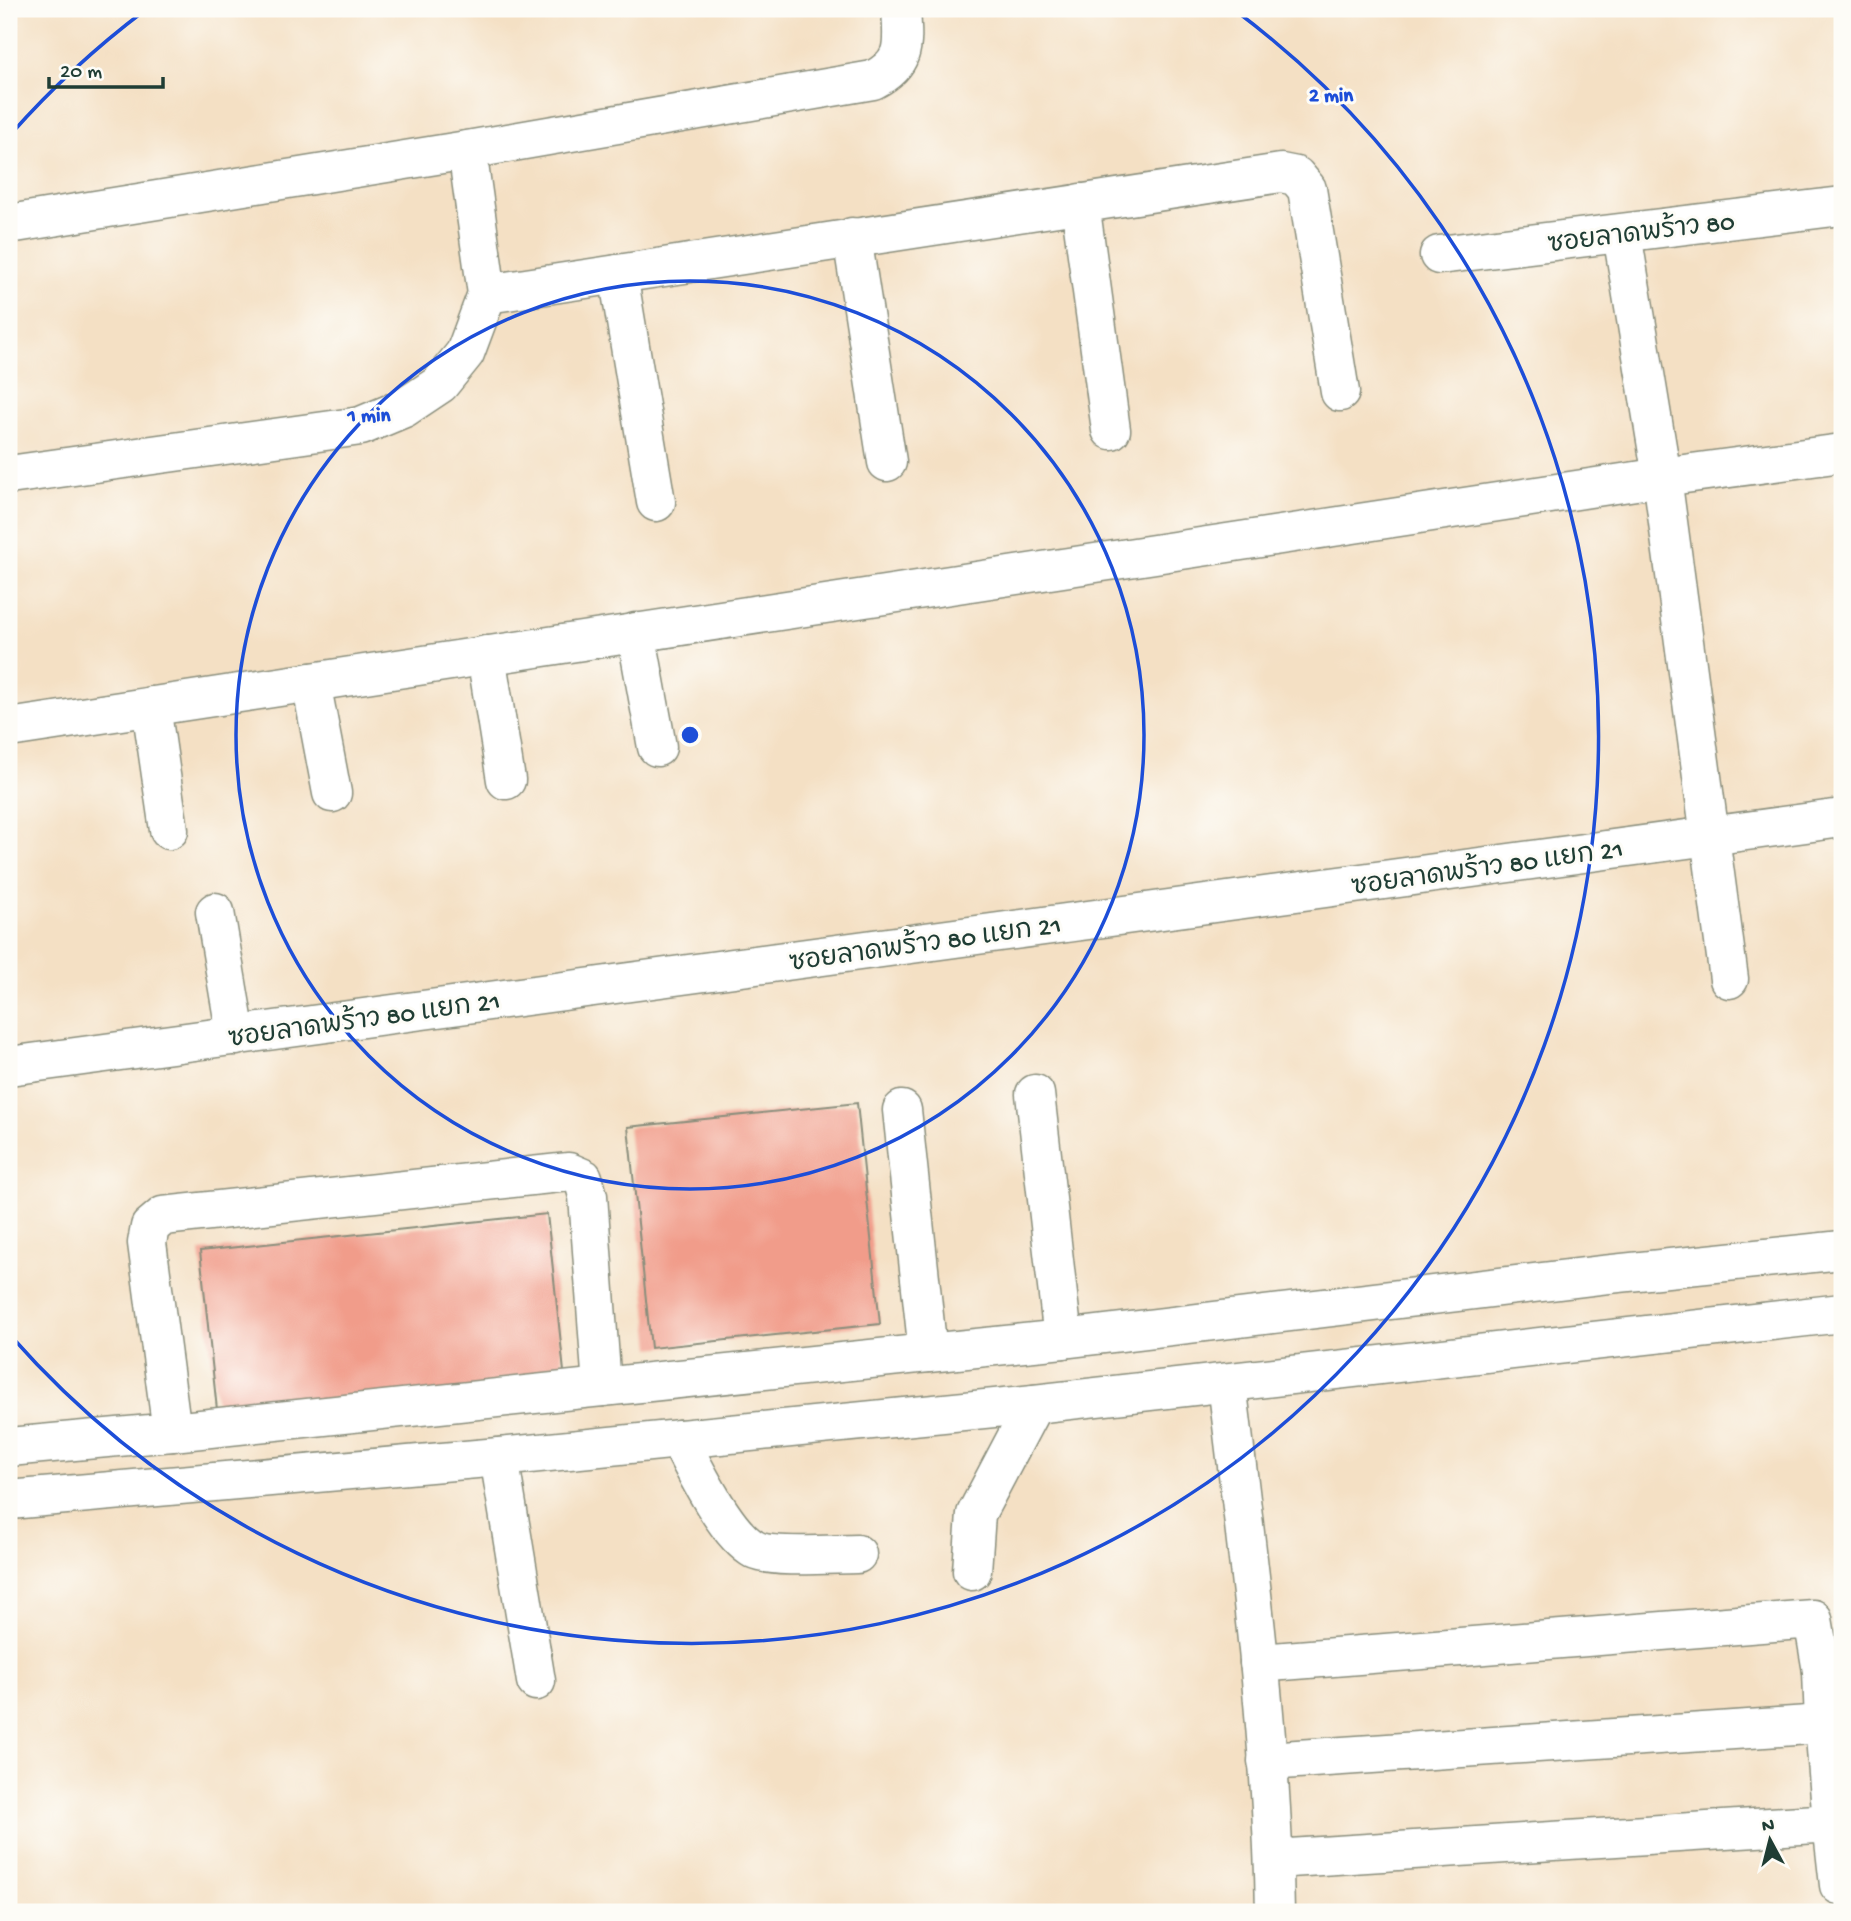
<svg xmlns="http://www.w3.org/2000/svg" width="1851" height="1921" font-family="'Gochi Hand','Playpen Sans Thai',sans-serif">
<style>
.building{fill:#f19c8a}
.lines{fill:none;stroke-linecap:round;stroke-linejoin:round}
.minor-casing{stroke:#8a8e7c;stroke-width:41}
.minor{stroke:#fff;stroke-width:38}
.ring{fill:none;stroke:#1d4ed8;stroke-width:3.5}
.labels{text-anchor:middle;stroke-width:6;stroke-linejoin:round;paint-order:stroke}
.street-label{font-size:26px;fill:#1f3d34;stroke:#fdfcf7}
.centre{fill:#1d4ed8;stroke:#fdfcf7;stroke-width:3.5}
.ring-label{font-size:21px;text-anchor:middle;font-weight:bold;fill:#1d4ed8;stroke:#fdfcf7;stroke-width:6;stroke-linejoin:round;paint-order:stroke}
</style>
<rect width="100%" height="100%" fill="#fdfcf7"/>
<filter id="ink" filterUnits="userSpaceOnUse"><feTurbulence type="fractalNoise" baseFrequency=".0143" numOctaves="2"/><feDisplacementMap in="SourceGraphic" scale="14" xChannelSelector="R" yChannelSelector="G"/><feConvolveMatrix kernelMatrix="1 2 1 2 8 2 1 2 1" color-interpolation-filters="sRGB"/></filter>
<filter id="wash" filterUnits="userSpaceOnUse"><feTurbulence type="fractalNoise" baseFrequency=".00686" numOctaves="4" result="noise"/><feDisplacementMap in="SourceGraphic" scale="28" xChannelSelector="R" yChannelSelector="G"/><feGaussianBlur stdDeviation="1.57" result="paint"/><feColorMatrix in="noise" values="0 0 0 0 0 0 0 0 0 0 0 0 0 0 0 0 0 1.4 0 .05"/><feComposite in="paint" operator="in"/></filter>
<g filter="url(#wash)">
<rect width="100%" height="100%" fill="#f4e0c4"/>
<g id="blocks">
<g class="building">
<polygon points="857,1103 880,1324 651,1348 628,1127"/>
<polygon points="547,1214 565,1381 218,1419 200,1251"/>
</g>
</g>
</g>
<g filter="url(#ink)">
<use href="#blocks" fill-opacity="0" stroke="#8a8e7c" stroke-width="2"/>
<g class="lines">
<defs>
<g id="minor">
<polyline points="1080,203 1111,430"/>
<path d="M9,224l458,-74 406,-70c34,-18 30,-36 28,-71"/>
<polyline points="1622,234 1662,477 1729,979"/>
<polyline points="852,237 887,462"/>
<polyline points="1439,255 1842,206"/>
<polyline points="618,274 656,502"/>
<polyline points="487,294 1281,173 1296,176 1307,189 1340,392"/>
<polyline points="9,475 361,426 404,408 440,384 465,353 487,294 467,150"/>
<polyline points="636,632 657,747"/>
<polyline points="486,655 506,780"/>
<polyline points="311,682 332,793"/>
<polyline points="151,706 169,830"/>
<polyline points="9,728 1662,477 1842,453"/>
<polyline points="215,912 236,1036"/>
<polyline points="9,1066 1842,818"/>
<polyline points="1063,1339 1601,1275 1842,1250"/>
<polyline points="928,1353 1063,1339 1035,1094"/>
<path d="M1227,1383c21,176 45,352 48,529"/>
<polyline points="172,1432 602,1387"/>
<path d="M679,1439c15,29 47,96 76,111 18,9 79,4 102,4"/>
<polyline points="9,1447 172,1432 147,1243 150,1227 163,1216 569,1172 583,1178 588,1196 602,1387 928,1353 902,1110"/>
<polyline points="499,1457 536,1681"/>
<polyline points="9,1500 499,1457 1034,1404 1842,1313"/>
<polyline points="972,1571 976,1514 1034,1404"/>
<polyline points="1259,1663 1813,1619 1822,1671 1842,1669"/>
<polyline points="1824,1724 1832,1823"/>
<polyline points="1267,1761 1824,1724 1822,1671"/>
<polyline points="1274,1859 1832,1823 1839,1885 1842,1885"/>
</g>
</defs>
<use href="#minor" class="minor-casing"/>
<use href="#minor" class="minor"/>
</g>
</g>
<g class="ring">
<circle cx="690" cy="735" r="454"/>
<path d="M11 134A907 907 0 0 1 144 11M1236 11A907 907 0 1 1 11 1336"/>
</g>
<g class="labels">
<g class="street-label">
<text transform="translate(1641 231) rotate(-7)" y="9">ซอยลาดพร้าว 80</text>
<text transform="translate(1487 866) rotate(-8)" y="9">ซอยลาดพร้าว 80 แยก 21</text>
<text transform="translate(925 942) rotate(-8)" y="9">ซอยลาดพร้าว 80 แยก 21</text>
<text transform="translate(364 1018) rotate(-8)" y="9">ซอยลาดพร้าว 80 แยก 21</text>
</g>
</g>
<circle cx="690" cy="735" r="10" class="centre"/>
<g class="ring-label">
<text x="1331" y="101">2 min</text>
<text x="369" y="421">1 min</text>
</g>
<rect width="1851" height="1921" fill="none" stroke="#fdfcf7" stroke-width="35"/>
<g transform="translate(1770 1840) rotate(353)" stroke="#fdfcf7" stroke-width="5" paint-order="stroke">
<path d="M0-5L12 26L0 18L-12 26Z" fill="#1f3d34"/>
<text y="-10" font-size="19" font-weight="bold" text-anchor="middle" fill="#1f3d34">N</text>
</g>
<path d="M49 77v10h114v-10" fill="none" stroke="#1f3d34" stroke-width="3.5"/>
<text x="60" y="77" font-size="21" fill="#1f3d34" stroke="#fdfcf7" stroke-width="5" paint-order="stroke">20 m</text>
</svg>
